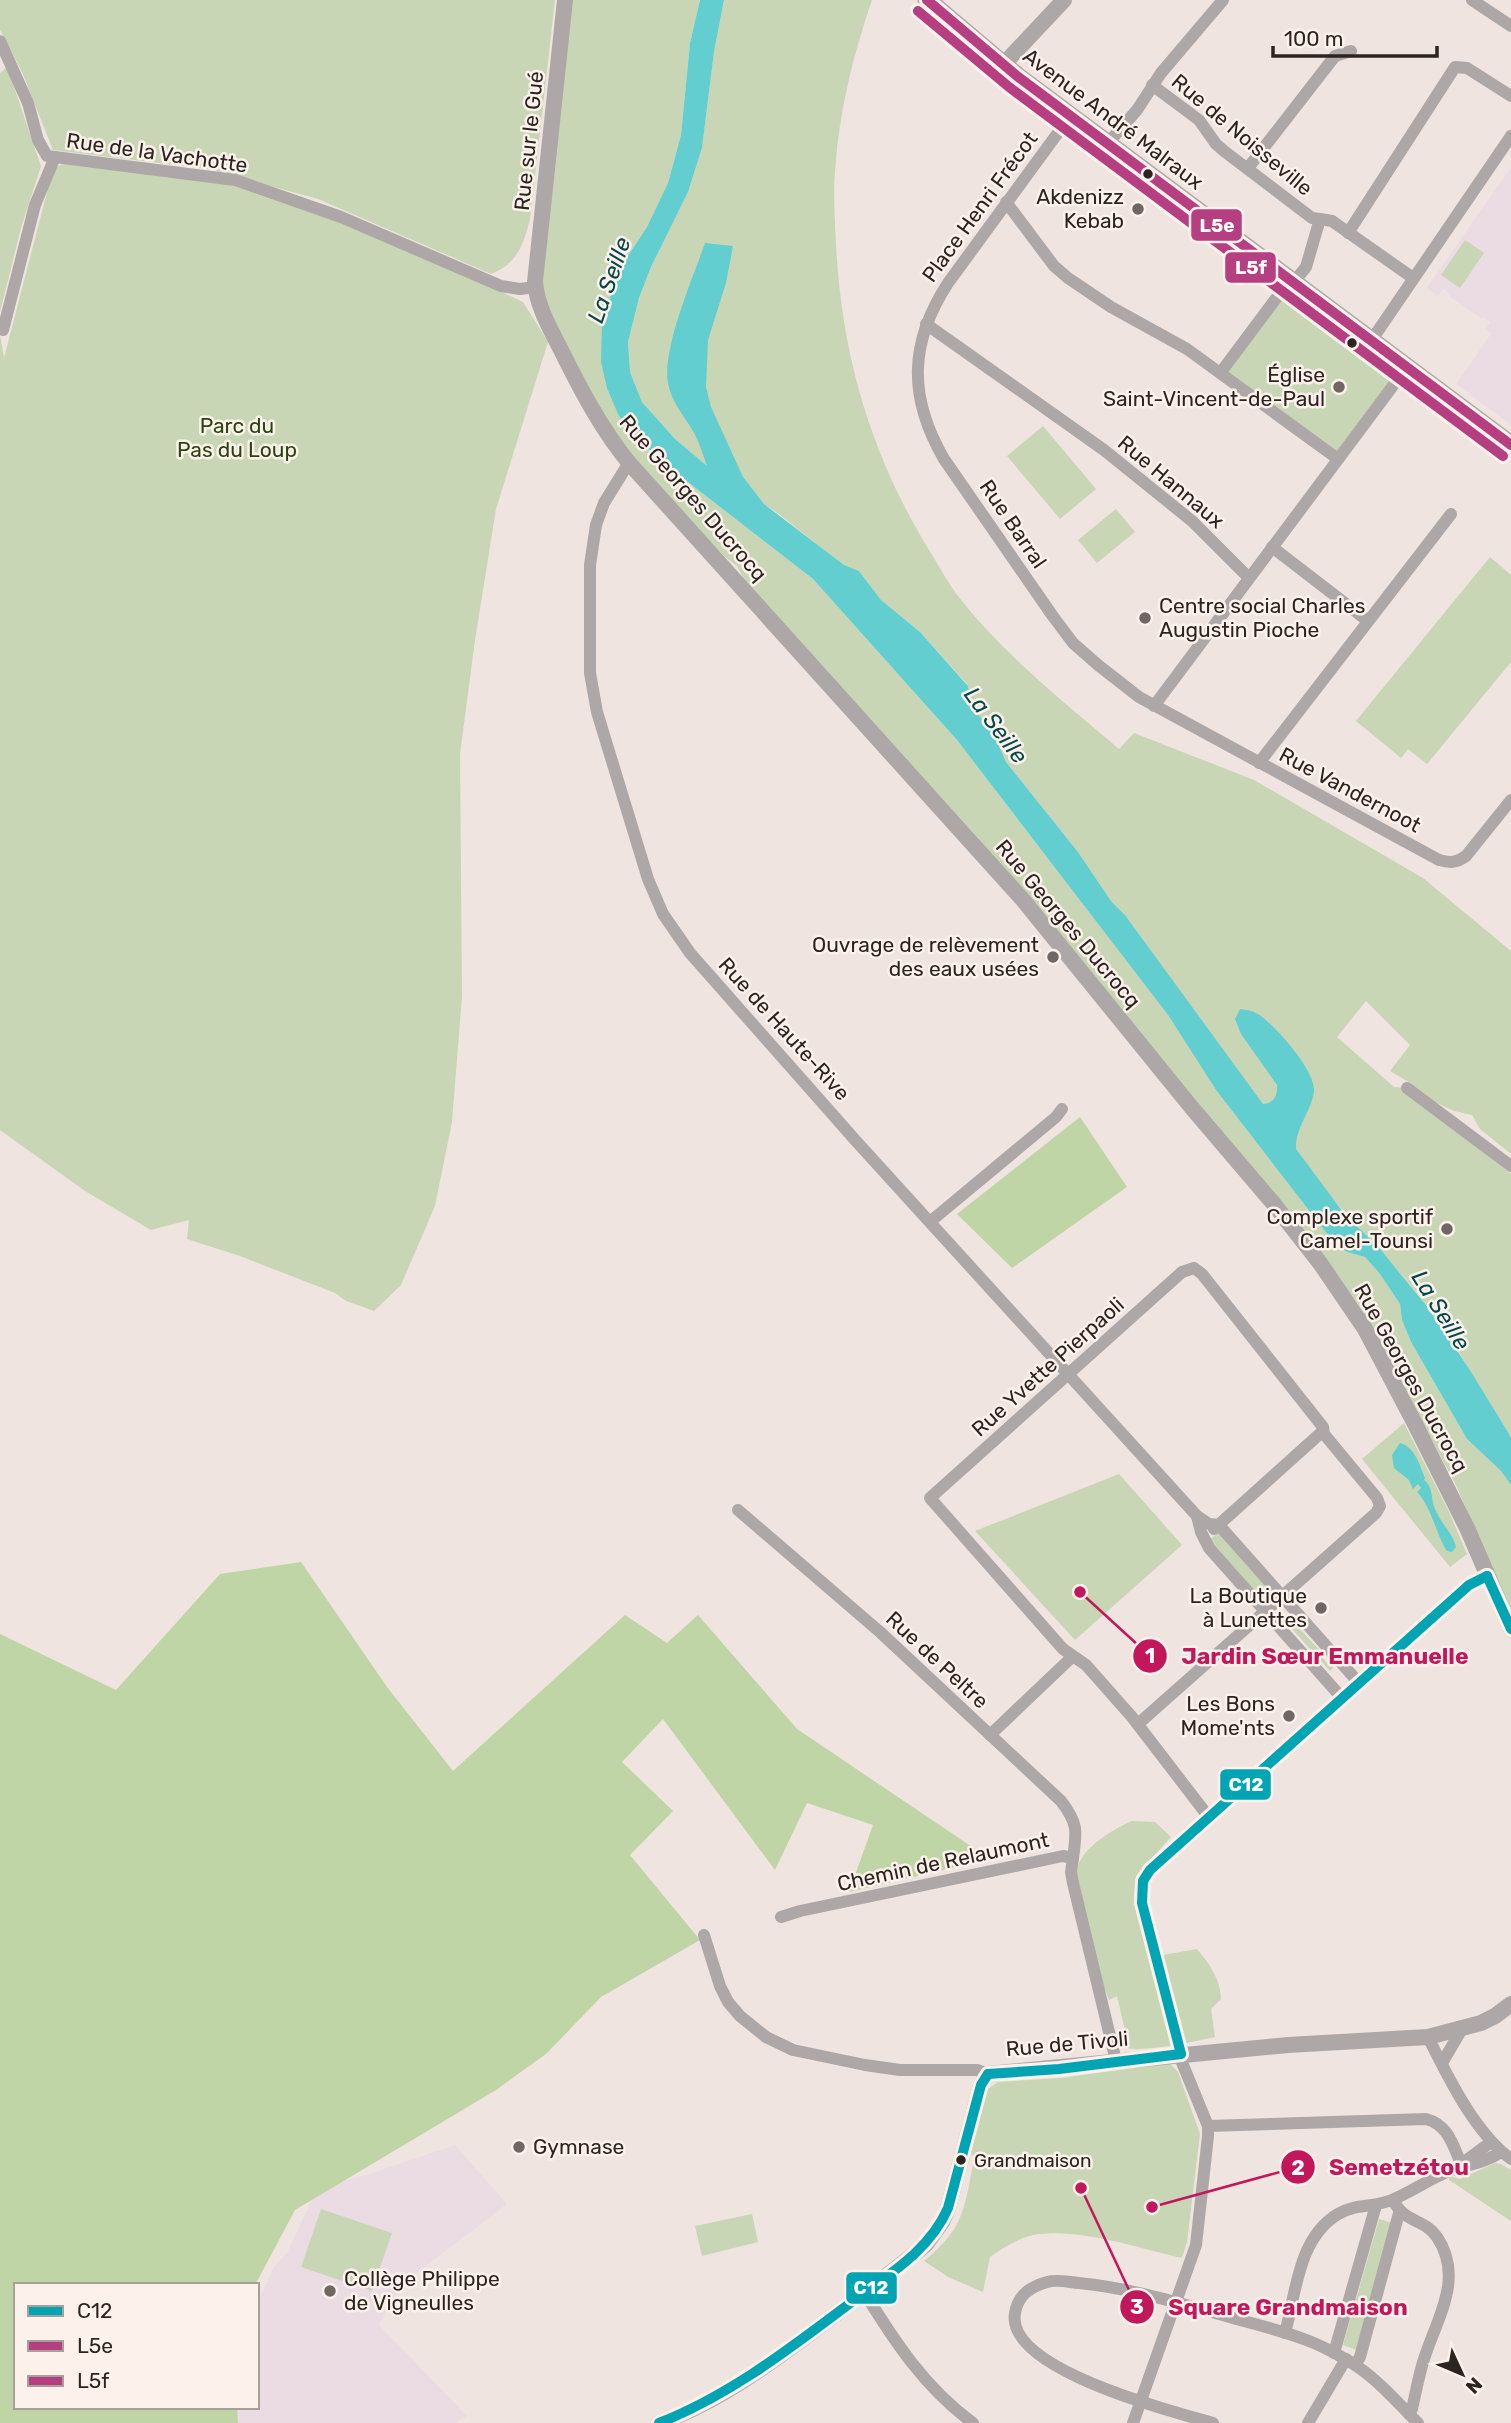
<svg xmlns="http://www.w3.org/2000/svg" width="1511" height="2423" font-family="Rubik,sans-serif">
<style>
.education{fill:#ebdce4}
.green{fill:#c8d6b5}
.forest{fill:#bfd5a5}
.water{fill:#62cecf}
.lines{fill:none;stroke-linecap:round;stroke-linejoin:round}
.minor{stroke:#ada8a7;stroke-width:12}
.tertiary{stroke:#ada8a7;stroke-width:16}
.secondary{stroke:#ada8a5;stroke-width:19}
.bus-1-casing{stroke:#fdf1eb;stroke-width:16}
.bus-2-casing{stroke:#fdf1eb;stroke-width:16}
.bus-3-casing{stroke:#fdf1eb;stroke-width:16}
.bus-1{stroke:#00a4b2;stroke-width:10}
.bus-2{stroke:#b63f82;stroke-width:10}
.bus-3{stroke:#b63f82;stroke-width:10}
.bus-dot{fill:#2b2421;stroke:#fdf1eb;stroke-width:2.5}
.poi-dot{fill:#706764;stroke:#fdf1eb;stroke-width:2.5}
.labels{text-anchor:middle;stroke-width:5;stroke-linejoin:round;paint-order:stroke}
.bus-label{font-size:19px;fill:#2b2421;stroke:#fdf1eb;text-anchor:start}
.street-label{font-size:21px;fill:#2b2421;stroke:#fdf1eb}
.poi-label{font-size:21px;fill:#2b2421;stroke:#fdf1eb;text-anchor:end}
.park-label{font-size:21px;fill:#27460d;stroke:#fdf1eb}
.water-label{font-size:23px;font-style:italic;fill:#04484a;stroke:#fdf1eb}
.leader{fill:none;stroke:#c2185b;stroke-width:2.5}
.callout-dot{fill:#c2185b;stroke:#fdf1eb;stroke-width:2.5}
.mark-label{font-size:21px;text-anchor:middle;font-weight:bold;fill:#fff}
.callout-label{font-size:23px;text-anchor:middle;font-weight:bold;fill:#c2185b;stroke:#fdf1eb;stroke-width:5;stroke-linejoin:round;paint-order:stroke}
.line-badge{stroke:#fdf1eb;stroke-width:2.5}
.badge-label{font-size:19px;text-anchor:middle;font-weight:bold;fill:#fff}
</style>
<rect width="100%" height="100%" fill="#efe4df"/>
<g class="education">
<polygon points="1511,167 1511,425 1456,384 1491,334 1486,329 1490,322 1483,317 1482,319 1449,296 1450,294 1443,289 1438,296 1427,288"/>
<polygon points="455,2145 507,2204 402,2284 379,2325 467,2416 455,2423 227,2423 229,2407 257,2407 257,2304 274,2267 287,2253 314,2195 324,2186 366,2175"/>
</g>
<g class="green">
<path d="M0,0h555l-25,219c-6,25 -13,45 -39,55l-173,-75 -110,-30 -155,-19 -31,-78 -22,-42z"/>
<polygon points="570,0 700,0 690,43 681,135 668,183 647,227 618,271 602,323 628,430 666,465 813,579 957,740 1168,1015 1216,1090 1335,1244 1347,1252 1365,1257 1380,1274 1400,1304 1402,1320 1411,1342 1467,1439 1501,1471 1511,1485 1511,1611 1455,1483 1359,1305 1313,1243 980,840 745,581 737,566 724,556 653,482 588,395 542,293"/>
<path d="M724,0h148c-19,55 -33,112 -37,171 -2,24 0,50 1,74 6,114 36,213 96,310 9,14 16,28 26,41 46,59 105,105 161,153l15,-16 120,47 169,98 88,73v203l-31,-25 -8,-14 -18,-4 -46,-22 4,-5 -22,-13 20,-26 -44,-44 -29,36 57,50 13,1 -3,3 107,83v263c-27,-44 -54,-90 -85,-132 -32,-44 -73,-80 -106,-122l-195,-268 -14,-14 -33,-49 -72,-90 -15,-35 -15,-14 -8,-28 -48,-53 -39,-32 -22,-29 -15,-5 -65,-52 -71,-47 -33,-28 -33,-37 -12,-30 -2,-31 11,-43 12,-31 37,-75 14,-44 12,-96z"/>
<polygon points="7,67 41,166 21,228 0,312 0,73"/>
<polygon points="64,163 230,185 356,228 454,269 523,302 548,342 496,509 475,640 460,754 462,996 452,1122 435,1206 401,1285 374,1311 346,1301 335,1293 240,1256 187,1239 189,1220 151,1230 85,1191 0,1130 0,335 4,358 53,169"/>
<polygon points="1465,240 1484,253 1460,288 1441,275"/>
<polygon points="1285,286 1407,367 1338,459 1221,372"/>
<polygon points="1043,426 1096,489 1060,519 1007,456"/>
<polygon points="1116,509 1135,532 1097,563 1078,540"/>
<polygon points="1490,557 1511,575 1511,662 1427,764 1408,749 1401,758 1356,721"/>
<polygon points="1404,1423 1449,1512 1467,1554 1450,1567 1362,1459"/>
<polygon points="1119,1474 1182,1545 1075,1640 975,1531"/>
<polygon points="1220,1532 1272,1593 1263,1601 1213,1547 1210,1539"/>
<polygon points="1288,1616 1322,1653 1320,1655 1329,1665 1334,1667 1330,1671 1284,1620"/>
<path d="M1132,1821l23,1 16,15 -35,39 -2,22 18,59 45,-8c13,16 23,29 24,50l-10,10 4,28c-20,4 -78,18 -95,9l8,-3 -11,-47 -8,4 -7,-18 -26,-102c1,-5 1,-12 3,-17 9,-19 35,-34 53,-42z"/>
<path d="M1169,2063l9,9 22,62 -13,108 -5,16c-44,-10 -98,-29 -143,-24 -18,2 -34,13 -49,23l-7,35 -35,-15 -24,-16c41,-33 40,-53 50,-101l-3,-8 17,-63 10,-7 63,-4z"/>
<polygon points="1495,2163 1501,2164 1511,2170 1511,2221 1449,2180 1449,2176 1460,2179"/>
<polygon points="321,2209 392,2233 372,2291 301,2267"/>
<polygon points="752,2214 758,2242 702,2256 695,2226"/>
<polygon points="1379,2219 1393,2223 1357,2350 1343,2345"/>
</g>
<g class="forest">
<polygon points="1080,1117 1127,1187 1012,1268 957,1214"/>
<polygon points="301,1562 387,1687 453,1771 625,1615 667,1643 698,1615 797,1729 990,1859 849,1892 873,1825 807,1803 775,1870 663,1719 622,1762 673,1811 630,1855 700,1940 601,1997 546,2054 496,2090 295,2210 255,2285 16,2285 16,2407 237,2407 238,2423 0,2423 0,1634 116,1690 220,1574"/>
</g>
<g class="water">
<path d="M700,0h24l-10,52 -12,96 -14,44 -37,75 -12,31 -11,44 2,30 12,30 33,37 32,27c-4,-11 -8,-25 -14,-35 -9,-15 -22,-30 -25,-48 -6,-35 25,-105 37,-140l28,3 -7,37 -18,57 -2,47 5,20 32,70 21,27 80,61 15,6 22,29 39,32 48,54 8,27 15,14 15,35 72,90 33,49 14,14 138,189c11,-1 15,-9 14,-19l-36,-51 -6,-15 5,-10c8,1 14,2 21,7 16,12 55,55 53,76 -3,20 -19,36 -18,57l47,63 38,38 45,55 44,65 41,67v48l-10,-14 -34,-32 -56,-97 -9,-22 -2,-16 -20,-30 -15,-17 -18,-5 -12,-8 -119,-154 -48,-75 -211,-275 -144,-161 -147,-114 -38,-35 -10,-16 -11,-26 -6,-26 1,-39 16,-52 29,-44 21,-44 13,-48 9,-92z"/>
<path d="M1400,1443c14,3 20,22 25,35l-1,2c10,7 6,20 12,31 6,14 16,21 20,36l-4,5 -5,-1c-12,-18 -14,-42 -30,-59l4,-4 -3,-4 -5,5 -4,-9 -15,-12 -2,-13z"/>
</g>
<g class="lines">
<g class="minor">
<polyline points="1472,0 1511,26"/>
<polyline points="0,41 28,103 38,140 47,156 235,180 341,217 501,286 520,289 535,287"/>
<polyline points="1152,85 1199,120 1216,144 1224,151 1312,218 1320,219 1306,267 1298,277 1283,289 1221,372"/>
<path d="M1071,115l-123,168c-39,60 -40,114 -4,176l108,156 21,28 25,22 41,32 300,163c11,3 17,3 27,-4l45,-56"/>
<polyline points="1108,143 1137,110 1161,73 1223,0"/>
<polyline points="1248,168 1335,56 1351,51"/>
<polyline points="1006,202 1054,266 1068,278 1111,307 1187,349 1338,459"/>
<polyline points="1320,219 1332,221 1413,278"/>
<polyline points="1348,233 1455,67 1467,68 1511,96"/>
<polyline points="926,324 1104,450 1192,521 1249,578"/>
<polyline points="3,330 35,205 55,157"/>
<polyline points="1371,341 1511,136"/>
<polyline points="630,464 625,469 604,503 596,525 590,565 590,673 597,712 648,879 663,914 690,953 856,1141 1197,1516 1209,1524 1219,1525 1359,1683"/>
<polyline points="1272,547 1368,621"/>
<polyline points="1154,706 1407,367"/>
<polyline points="1259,763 1451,514"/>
<polyline points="1407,1088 1511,1166"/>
<polyline points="931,1221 1056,1117 1062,1109"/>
<path d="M738,1510l142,122 181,169c17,22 16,30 12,57"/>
<polyline points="1197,1516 1201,1532 1209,1548 1342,1698"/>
<polyline points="1214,1529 1323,1431"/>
<polyline points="1138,1724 1376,1513 1380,1506 1377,1498 1324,1434 1323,1427 1202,1274 1194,1268 1182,1272 930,1498 1063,1649 1086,1665 1132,1717 1208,1816"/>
<polyline points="990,1735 1072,1657"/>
<polyline points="781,1917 800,1911 1063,1856 1073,1858 1071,1872 1073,1883 1116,2061"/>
<polyline points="704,1935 720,1986 728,2002 740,2016 766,2037 793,2050 865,2065 900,2070 977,2070 988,2074"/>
<path d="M1428,2037c20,40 47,96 83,122"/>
<polyline points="1442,2063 1462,2029"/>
<path d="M1208,2126l218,-7c23,6 27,27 36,47"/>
<polyline points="1462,2166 1468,2159 1491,2142"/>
<path d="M1393,2200c12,24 31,18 44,37 27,40 1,80 -12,119 -6,17 -9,36 -13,53l-3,5"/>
<path d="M864,2292c31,50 61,96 109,131"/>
<path d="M1285,2333c11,-40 13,-95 53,-119 18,-11 38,-6 56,-15 18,-8 34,-19 53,-27 18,-7 38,-9 54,-20"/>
<polyline points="1334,2353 1376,2205"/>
<polyline points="1355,2365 1360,2357 1399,2213"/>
<polyline points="1133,2423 1196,2245 1208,2136 1208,2126 1181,2060 1142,1903 1143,1881 1159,1860 1469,1585 1487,1576"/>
<path d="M1213,2423c-40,-11 -208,-54 -198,-110 3,-18 15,-26 32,-31 10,-3 21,0 32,1 52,5 103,21 154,35 25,7 51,13 76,23 13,5 26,12 38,19 28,16 48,40 71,63"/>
<polyline points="1308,2423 1346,2359"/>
</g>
<g class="tertiary">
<path d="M565,0l-30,282c2,25 16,48 27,70 20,40 40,78 68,112l393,436 169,208 81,95 47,60 45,66 50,95 52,104 44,101"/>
<polyline points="1003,65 1064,0"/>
<path d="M659,2423c66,-23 123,-69 178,-110 30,-23 61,-44 89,-69l16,-22 6,-14 33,-123 7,-11 300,-29 140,-8 53,-14 14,-7 16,-12"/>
</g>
<polyline class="secondary" points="927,0 1017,76 1511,445"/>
<defs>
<g id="bus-1">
<polyline points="1487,1576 1511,1629"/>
<polyline points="1181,2054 1142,1903 1143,1881 1150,1870 1469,1585 1487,1576"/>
<polyline points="988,2074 1059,2069 1181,2054"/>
<path d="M659,2423c71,-28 130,-74 190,-119 37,-28 80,-52 99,-96l33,-123 7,-11"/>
</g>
<polyline id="bus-2" points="927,0 1017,76 1511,445"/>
<polyline id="bus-3" points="918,11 1009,87 1503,456"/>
</defs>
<use href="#bus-1" class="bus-1-casing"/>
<use href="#bus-2" class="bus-2-casing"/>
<use href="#bus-3" class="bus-3-casing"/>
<use href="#bus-1" class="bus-1"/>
<use href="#bus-2" class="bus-2"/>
<use href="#bus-3" class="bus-3"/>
</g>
<g class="bus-dot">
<circle cx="1148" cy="174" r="6"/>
<circle cx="1352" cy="343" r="6"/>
<circle cx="961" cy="2160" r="6"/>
</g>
<g class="poi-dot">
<circle cx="1138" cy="209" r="7"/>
<circle cx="1339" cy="387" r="7"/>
<circle cx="1145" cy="618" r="7"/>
<circle cx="1053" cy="957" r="7"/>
<circle cx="1447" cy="1229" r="7"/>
<circle cx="1321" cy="1608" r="7"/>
<circle cx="1289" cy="1716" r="7"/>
<circle cx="519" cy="2147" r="7"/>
<circle cx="330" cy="2291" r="7"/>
</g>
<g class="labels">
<g class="bus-label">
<text x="974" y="2167">Grandmaison</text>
</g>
<g class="street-label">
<text transform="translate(1113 119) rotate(37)" y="7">Avenue André Malraux</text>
<text transform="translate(1242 135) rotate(40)" y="7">Rue de Noisseville</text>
<text transform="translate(529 141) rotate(-84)" y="7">Rue sur le Gué</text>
<text transform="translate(157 153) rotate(8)" y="7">Rue de la Vachotte</text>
<text transform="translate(980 207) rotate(-54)" y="7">Place Henri Frécot</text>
<text transform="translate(1171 482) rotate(40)" y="7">Rue Hannaux</text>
<text transform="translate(693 498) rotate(49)" y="7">Rue Georges Ducrocq</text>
<text transform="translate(1013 524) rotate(56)" y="7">Rue Barral</text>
<text transform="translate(1350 790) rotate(28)" y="7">Rue Vandernoot</text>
<text transform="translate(1068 924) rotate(50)" y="7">Rue Georges Ducrocq</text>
<text transform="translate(784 1029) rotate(48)" y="7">Rue de Haute-Rive</text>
<text transform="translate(1048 1367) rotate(-42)" y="7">Rue Yvette Pierpaoli</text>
<text transform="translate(1411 1378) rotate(61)" y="7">Rue Georges Ducrocq</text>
<text transform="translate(937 1660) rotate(43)" y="7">Rue de Peltre</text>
<text transform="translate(943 1862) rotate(-12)" y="7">Chemin de Relaumont</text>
<text transform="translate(1067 2044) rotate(-5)" y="7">Rue de Tivoli</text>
</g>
<g class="poi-label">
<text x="1124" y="204">Akdenizz<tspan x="1124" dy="24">Kebab</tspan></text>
<text x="1325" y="382">Église<tspan x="1325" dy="24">Saint-Vincent-de-Paul</tspan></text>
<text x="1159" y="613" text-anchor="start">Centre social Charles<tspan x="1159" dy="24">Augustin Pioche</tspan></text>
<text x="1039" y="952">Ouvrage de relèvement<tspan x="1039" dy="24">des eaux usées</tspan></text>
<text x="1433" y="1224">Complexe sportif<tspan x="1433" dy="24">Camel-Tounsi</tspan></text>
<text x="1307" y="1603">La Boutique<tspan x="1307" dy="24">à Lunettes</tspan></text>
<text x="1275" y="1711">Les Bons<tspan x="1275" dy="24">Mome'nts</tspan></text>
<text x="533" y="2154" text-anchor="start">Gymnase</text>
<text x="344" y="2286" text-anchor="start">Collège Philippe<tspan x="344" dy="24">de Vigneulles</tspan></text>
</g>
<g class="park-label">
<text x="237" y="433">Parc du<tspan x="237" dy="24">Pas du Loup</tspan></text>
</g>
<g class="water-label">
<text transform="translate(609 280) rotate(-71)" y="8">La Seille</text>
<text transform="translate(996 725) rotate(53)" y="8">La Seille</text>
<text transform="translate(1441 1310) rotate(58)" y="8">La Seille</text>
</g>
</g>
<path class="leader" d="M1080 1592L1150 1656M1152 2207L1298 2167M1081 2188L1137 2307"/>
<g class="callout-dot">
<circle cx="1080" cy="1592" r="7"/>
<circle cx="1152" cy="2207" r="7"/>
<circle cx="1081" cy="2188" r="7"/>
<circle cx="1150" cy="1656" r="18"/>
<circle cx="1298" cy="2167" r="18"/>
<circle cx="1137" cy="2307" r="18"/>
</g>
<g class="mark-label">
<text x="1150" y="1663">1</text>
<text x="1298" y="2175">2</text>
<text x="1137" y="2314">3</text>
</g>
<g class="callout-label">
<text x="1325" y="1664">Jardin Sœur Emmanuelle</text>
<text x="1399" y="2175">Semetzétou</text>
<text x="1288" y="2315">Square Grandmaison</text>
</g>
<g class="line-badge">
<rect x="1190" y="208" width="53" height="34" rx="7" fill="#b63f82"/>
<rect x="1224" y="251" width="53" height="33" rx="7" fill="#b63f82"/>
<rect x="1219" y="1768" width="53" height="33" rx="7" fill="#00a4b2"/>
<rect x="845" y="2271" width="53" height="34" rx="7" fill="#00a4b2"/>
</g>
<g class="badge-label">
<text x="1217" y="232">L5e</text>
<text x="1251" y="274">L5f</text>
<text x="1246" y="1791">C12</text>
<text x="871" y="2294">C12</text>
</g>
<rect x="14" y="2283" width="245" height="126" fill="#fdf1eb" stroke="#a99f9a" stroke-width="2"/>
<rect x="28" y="2306" width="35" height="10" fill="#00a4b2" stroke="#a99f9a" stroke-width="2"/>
<text x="77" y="2318" font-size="21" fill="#2b2421">C12</text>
<rect x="28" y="2341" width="35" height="10" fill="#b63f82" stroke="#a99f9a" stroke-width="2"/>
<text x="77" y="2353" font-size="21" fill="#2b2421">L5e</text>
<rect x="28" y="2376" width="35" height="10" fill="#b63f82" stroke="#a99f9a" stroke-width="2"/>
<text x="77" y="2388" font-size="21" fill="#2b2421">L5f</text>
<g transform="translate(1462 2374) rotate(134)" stroke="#fdf1eb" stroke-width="5" paint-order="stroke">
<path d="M0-5L12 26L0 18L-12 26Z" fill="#2b2421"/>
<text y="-10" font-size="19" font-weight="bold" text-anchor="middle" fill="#2b2421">N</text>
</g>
<path d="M1273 46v10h164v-10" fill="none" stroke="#2b2421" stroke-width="3.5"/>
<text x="1284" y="46" font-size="21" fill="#2b2421" stroke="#fdf1eb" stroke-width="5" paint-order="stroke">100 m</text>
</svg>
